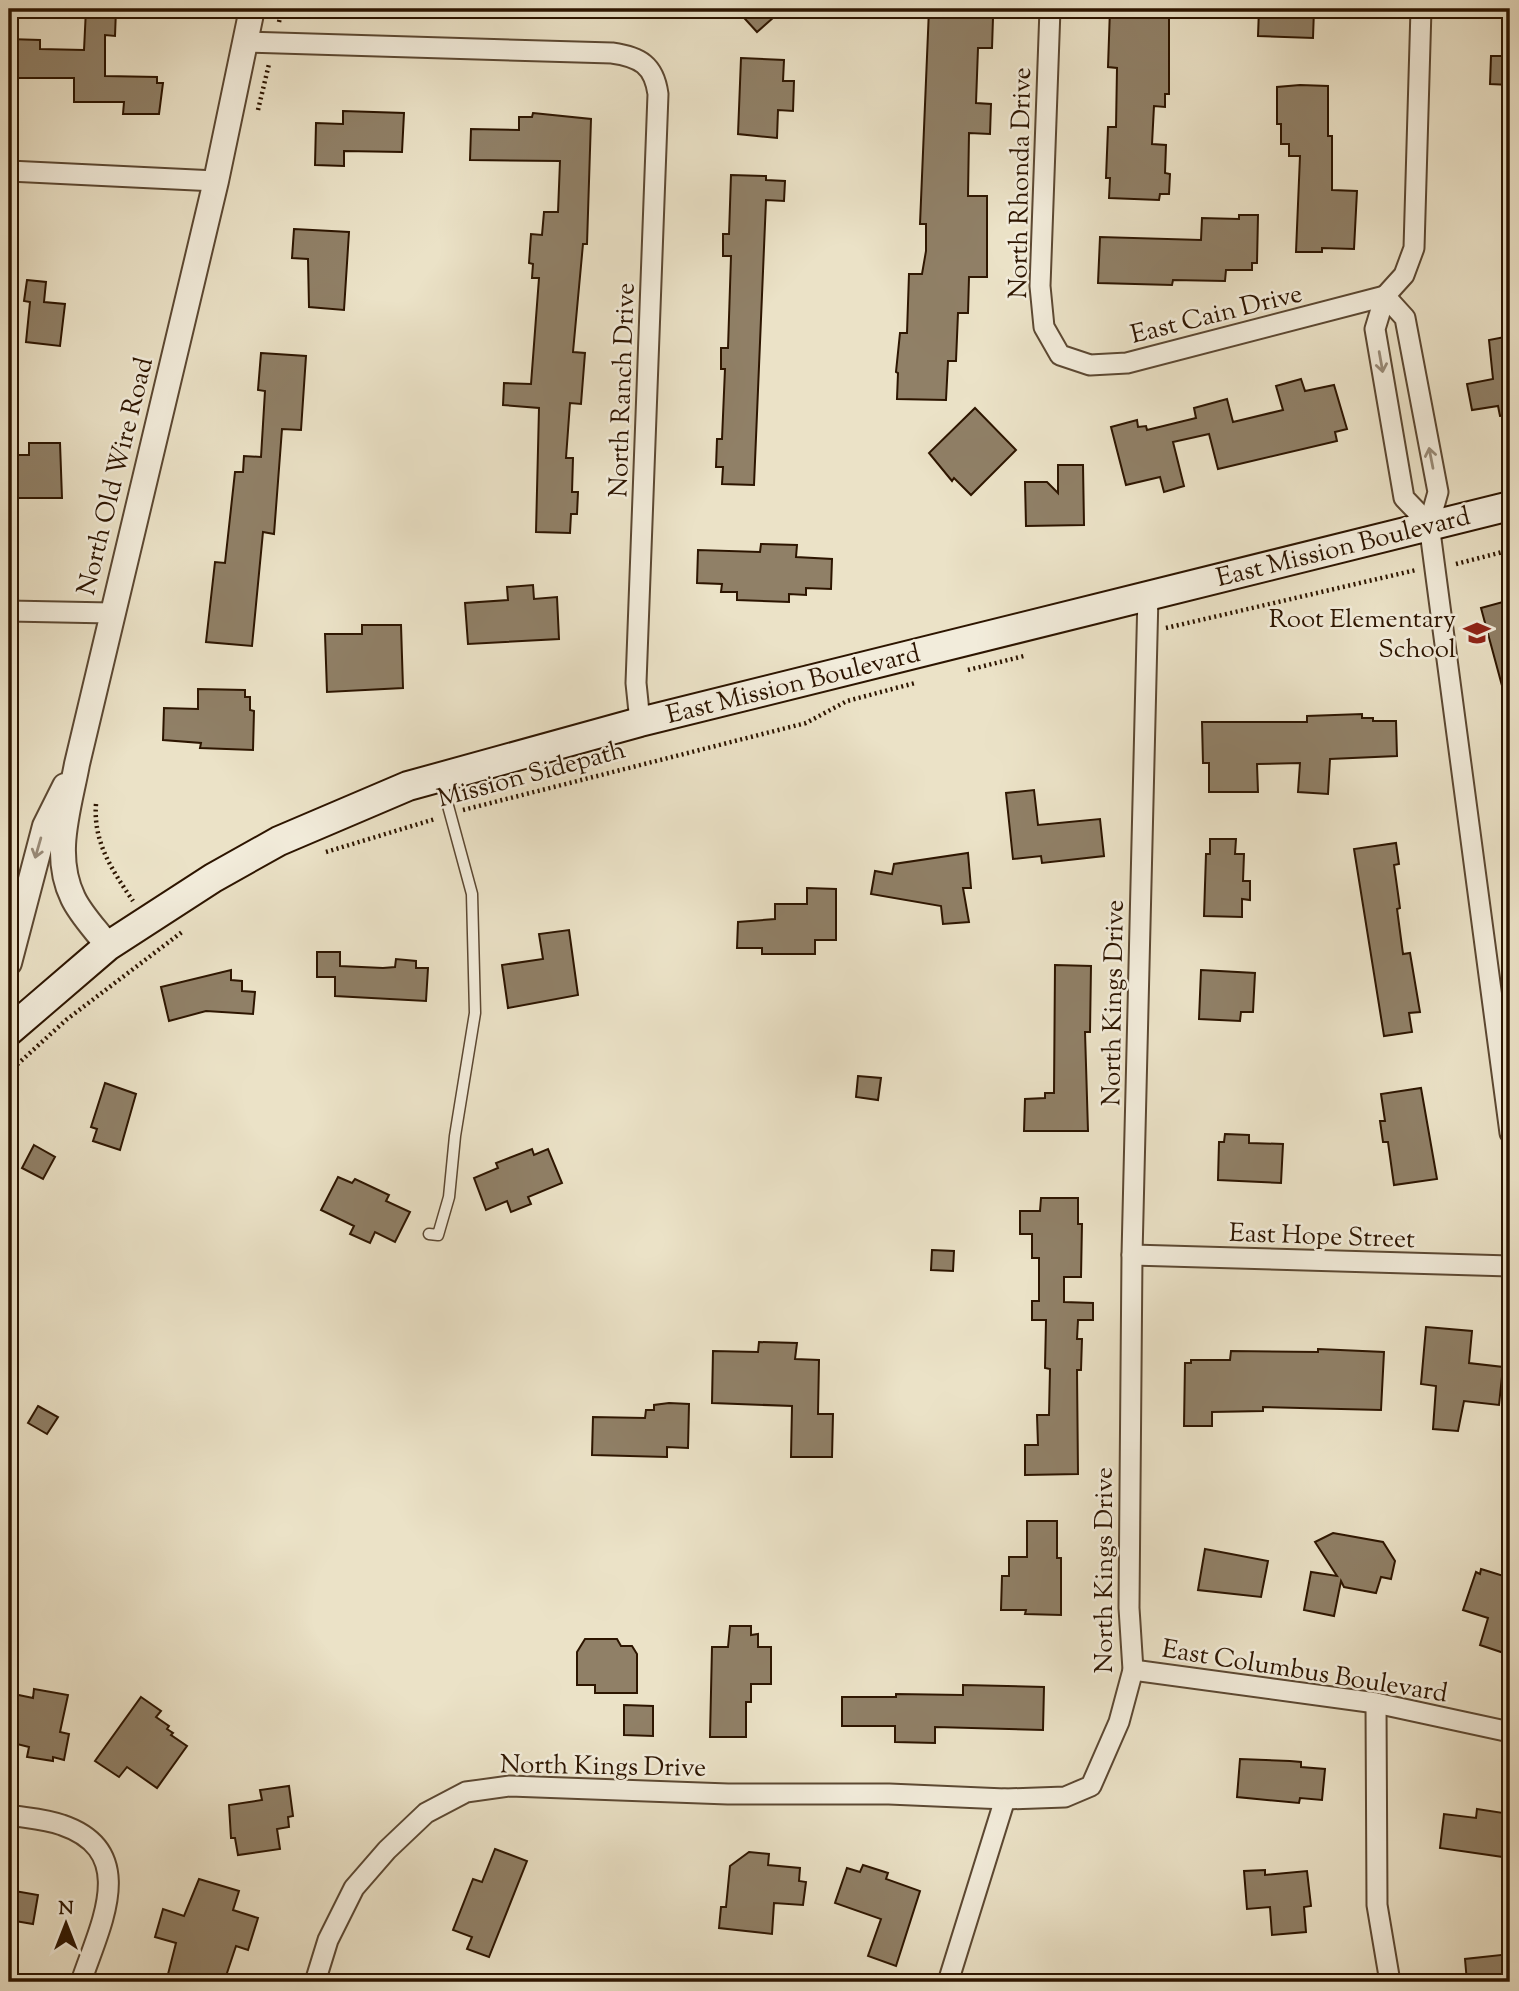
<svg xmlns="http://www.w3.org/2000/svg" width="1519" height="1991" font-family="'Sorts Mill Goudy',serif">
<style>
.building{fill:#908067;stroke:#2d1500;stroke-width:2}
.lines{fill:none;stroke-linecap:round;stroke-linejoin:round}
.service-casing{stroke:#5c4832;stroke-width:13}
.minor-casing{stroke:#5c4832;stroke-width:23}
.tertiary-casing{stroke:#5c4832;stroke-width:28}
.secondary-casing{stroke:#2d1500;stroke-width:32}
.path{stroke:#2d1500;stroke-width:4.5;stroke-dasharray:2 3.5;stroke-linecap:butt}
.service{stroke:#f2ecdb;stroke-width:10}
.minor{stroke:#f2ecdb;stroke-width:19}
.tertiary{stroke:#f2ecdb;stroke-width:24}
.secondary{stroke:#f2ecdb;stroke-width:28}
.oneway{stroke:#998b78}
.labels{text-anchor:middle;stroke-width:5;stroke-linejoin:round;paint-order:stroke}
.street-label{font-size:26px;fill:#2d1500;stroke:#f2ecdb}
.poi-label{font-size:26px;fill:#2d1500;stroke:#f2ecdb;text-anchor:end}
</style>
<rect width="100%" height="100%" fill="#ebe2c7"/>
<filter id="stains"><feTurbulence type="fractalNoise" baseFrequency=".00286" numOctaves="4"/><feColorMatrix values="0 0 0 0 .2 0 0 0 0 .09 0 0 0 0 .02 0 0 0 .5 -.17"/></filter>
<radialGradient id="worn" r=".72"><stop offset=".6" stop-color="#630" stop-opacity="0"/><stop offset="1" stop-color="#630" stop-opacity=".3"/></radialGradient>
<g class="building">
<polygon points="86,9 116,9 115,36 105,35 105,76 157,77 157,83 163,83 159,114 123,114 124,102 74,102 74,78 9,78 9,39 40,40 40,49 84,50"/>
<polygon points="736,9 783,9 757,32"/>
<polygon points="929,9 981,9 981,17 993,18 992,48 978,48 976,103 991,104 990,134 969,133 968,196 987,196 987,277 969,277 968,313 958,313 956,361 948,361 946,400 897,399 898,373 896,372 900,333 907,333 909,274 922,274 926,251 926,224 920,224"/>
<polygon points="1110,9 1169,9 1169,94 1165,94 1165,107 1154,106 1152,144 1166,145 1165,173 1170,174 1169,194 1160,194 1159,200 1109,198 1110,178 1106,178 1108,127 1116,127 1117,68 1108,67"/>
<polygon points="1259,9 1314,9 1313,38 1258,36"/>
<polygon points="1491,56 1510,56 1510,85 1490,84"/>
<polygon points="741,58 784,60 783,81 794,81 793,111 778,110 777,138 738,134"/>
<polygon points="1300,85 1328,86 1328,136 1332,136 1332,190 1357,191 1354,249 1322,248 1322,252 1296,252 1300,156 1289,156 1289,144 1281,144 1281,124 1277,124 1277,87"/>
<polygon points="343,111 404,113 402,152 344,151 344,166 315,165 316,123 343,124"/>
<polygon points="533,113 591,119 587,244 583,244 573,352 585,353 581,404 570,403 566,458 573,458 572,492 578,492 577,514 571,514 570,533 536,532 539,408 503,405 504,383 531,384 539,278 532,278 533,264 529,263 531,234 542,235 544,212 558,212 560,161 470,160 471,129 519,130 519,117 532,117"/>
<polygon points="731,175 766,176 766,180 785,181 784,201 766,200 754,485 722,484 723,467 716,467 717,439 722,439 725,369 721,369 721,348 728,348 731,256 723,256 723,234 729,234"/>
<polygon points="1239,215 1258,215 1257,263 1252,263 1252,270 1226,270 1225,281 1173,280 1172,285 1098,283 1100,237 1201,240 1202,218 1239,219"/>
<polygon points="294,229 349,232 344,310 309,307 308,259 292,258"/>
<polygon points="27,280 46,282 44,302 65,304 60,346 26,342 30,302 24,301"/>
<polygon points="1510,336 1510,415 1500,416 1498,406 1472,410 1467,384 1493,379 1489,340"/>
<polygon points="261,353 306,356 301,430 282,429 274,534 263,532 252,646 206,642 215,562 225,563 235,472 243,472 244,456 261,457 265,391 258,390"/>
<polygon points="1301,379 1305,391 1334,385 1347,429 1335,432 1337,441 1218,469 1209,434 1173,442 1184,486 1164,492 1160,477 1126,485 1111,427 1137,420 1138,427 1146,426 1147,430 1196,418 1194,408 1227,399 1233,422 1283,410 1276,386"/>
<polygon points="975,408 1016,450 971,495 954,478 952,481 929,453"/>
<polygon points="29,443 60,443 62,498 9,498 9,455 29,455"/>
<polygon points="1058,465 1083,465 1084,525 1026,526 1025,482 1047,482 1058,493"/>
<polygon points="761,544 797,545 796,557 832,559 831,589 806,588 806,595 789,594 789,602 737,600 737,592 721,592 722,584 697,583 698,550 760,552"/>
<polygon points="533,585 534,599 557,597 559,639 468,644 465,603 508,600 507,587"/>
<polygon points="1510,600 1510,692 1504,693 1481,608"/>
<polygon points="362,625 401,625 403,688 327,692 325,634 362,634"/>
<polygon points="198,689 245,690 245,697 250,697 250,710 254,711 253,750 200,748 201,743 163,740 164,708 198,709"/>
<polygon points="1362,714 1362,718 1373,718 1373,721 1396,721 1397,756 1330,759 1328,794 1298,792 1300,763 1257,764 1258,792 1209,792 1209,763 1203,763 1202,722 1307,722 1307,716"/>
<polygon points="1034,790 1038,825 1100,819 1104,856 1042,863 1041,856 1013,859 1006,793"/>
<polygon points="1210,839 1236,839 1235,854 1244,854 1243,881 1250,881 1250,900 1242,899 1242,917 1204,916 1206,854 1210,854"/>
<polygon points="1396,843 1399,864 1394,865 1400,908 1397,909 1403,954 1410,953 1420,1012 1409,1013 1412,1032 1384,1036 1354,849"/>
<polygon points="968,853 971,888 963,888 969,922 943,924 941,906 871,894 875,871 892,874 894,864"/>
<polygon points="807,888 836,889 836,940 815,940 815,954 762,954 762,948 737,948 738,922 775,919 775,904 807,904"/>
<polygon points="569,930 578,995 508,1008 502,965 543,959 539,934"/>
<polygon points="317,952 340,952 340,966 383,968 395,967 396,959 416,961 416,968 428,968 426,1001 335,996 335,977 317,977"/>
<polygon points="1055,965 1091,966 1090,1032 1085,1032 1088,1131 1024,1131 1025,1099 1045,1098 1045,1093 1054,1093"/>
<polygon points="231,970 231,980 242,981 242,991 255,992 253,1014 206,1011 169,1021 161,987"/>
<polygon points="1201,970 1255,973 1253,1012 1241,1012 1240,1021 1199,1019"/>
<polygon points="858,1076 881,1078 878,1100 856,1097"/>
<polygon points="105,1083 136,1094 120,1150 93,1141 97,1129 91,1127"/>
<polygon points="1421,1088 1437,1179 1394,1185 1388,1142 1383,1142 1380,1121 1385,1121 1381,1094"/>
<polygon points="1225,1134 1249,1135 1249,1143 1283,1144 1281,1183 1218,1180 1219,1142 1224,1142"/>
<polygon points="34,1145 55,1157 43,1179 22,1168"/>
<polygon points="532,1149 534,1155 548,1149 562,1183 528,1197 531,1204 511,1212 507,1201 486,1210 474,1178 498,1168 496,1163"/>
<polygon points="338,1177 352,1183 355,1179 389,1195 386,1201 410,1212 395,1242 375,1232 370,1243 350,1234 354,1226 321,1210"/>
<polygon points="1041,1198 1078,1198 1078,1224 1082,1224 1081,1277 1064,1277 1064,1302 1093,1303 1093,1320 1078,1320 1077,1339 1082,1339 1081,1370 1077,1370 1078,1474 1025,1475 1025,1445 1038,1445 1037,1415 1049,1415 1050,1369 1045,1368 1046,1320 1032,1320 1032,1301 1039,1301 1039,1258 1032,1258 1032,1234 1020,1234 1020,1211 1040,1211"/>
<polygon points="932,1250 954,1251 953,1271 931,1270"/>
<polygon points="1426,1327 1472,1331 1469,1363 1503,1367 1499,1405 1464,1401 1458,1431 1433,1429 1436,1386 1421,1384"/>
<polygon points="759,1342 797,1343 795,1359 819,1360 818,1414 833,1414 832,1457 791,1457 792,1406 712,1403 713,1351 758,1352"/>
<polygon points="1318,1349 1384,1352 1381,1410 1263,1407 1263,1411 1212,1412 1212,1426 1184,1426 1185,1363 1191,1363 1191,1360 1230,1360 1231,1351 1318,1352"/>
<polygon points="669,1403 689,1404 688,1448 667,1447 667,1457 592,1455 593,1417 645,1418 646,1410 654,1410 654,1405"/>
<polygon points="38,1406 58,1417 47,1434 28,1423"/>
<polygon points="1027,1521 1057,1521 1057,1558 1061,1558 1061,1615 1025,1614 1026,1610 1001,1610 1002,1576 1009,1576 1009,1557 1027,1557"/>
<polygon points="1333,1533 1383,1542 1395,1561 1391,1579 1381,1577 1376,1593 1344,1587 1341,1581 1334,1616 1304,1610 1311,1572 1337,1576 1315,1542"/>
<polygon points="1205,1549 1268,1561 1261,1597 1198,1590"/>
<polygon points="1481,1569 1510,1578 1510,1655 1480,1645 1488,1618 1463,1610 1476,1572 1480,1574"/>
<polygon points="730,1626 751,1626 751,1635 758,1634 758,1647 771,1647 771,1684 751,1684 751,1702 746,1702 746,1737 710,1737 712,1647 728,1647"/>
<polygon points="585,1639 617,1639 621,1646 632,1646 637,1654 637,1693 595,1693 595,1685 577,1685 577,1652"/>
<polygon points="963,1685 1044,1687 1043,1730 935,1727 935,1743 895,1742 895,1726 842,1726 842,1697 896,1697 896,1694 963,1695"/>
<polygon points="34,1689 68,1695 60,1732 69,1734 64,1760 53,1757 53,1761 27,1757 29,1747 9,1742 9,1693 33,1698"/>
<polygon points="141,1697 161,1711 156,1717 169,1726 167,1729 173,1733 171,1735 187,1746 157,1788 127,1767 119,1777 95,1761"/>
<polygon points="624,1705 653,1706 653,1736 624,1735"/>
<polygon points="1240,1759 1290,1761 1301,1762 1301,1767 1325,1769 1322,1800 1300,1798 1299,1803 1237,1797"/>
<polygon points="289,1786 293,1816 288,1817 289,1827 277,1829 280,1849 238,1855 235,1838 231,1838 229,1805 262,1800 260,1790"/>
<polygon points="1477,1809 1510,1814 1510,1858 1440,1848 1444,1814 1476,1818"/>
<polygon points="495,1849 527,1861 489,1957 467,1949 472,1937 453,1930 473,1879 482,1882"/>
<polygon points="749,1852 769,1854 768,1865 800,1868 799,1881 806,1882 803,1905 774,1903 772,1934 719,1928 721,1907 726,1907 730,1866"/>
<polygon points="863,1865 888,1873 886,1879 920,1891 896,1966 868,1956 881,1919 835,1903 847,1868 860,1872"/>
<polygon points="1265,1870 1265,1875 1307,1871 1311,1906 1304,1907 1306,1932 1272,1935 1270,1907 1247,1909 1244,1871"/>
<polygon points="199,1879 239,1891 233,1910 258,1918 248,1950 236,1946 224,1982 166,1982 176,1943 155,1937 163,1909 184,1916"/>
<polygon points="9,1890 38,1895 33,1924 9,1920"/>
<polygon points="1510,1954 1510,1982 1467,1982 1465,1959"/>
</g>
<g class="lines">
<defs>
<polyline id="service" points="429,1234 438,1235 449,1197 455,1136 475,1013 472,894 441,780"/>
<g id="minor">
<polyline points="1050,9 1040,286 1044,327 1060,355 1090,365 1127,363 1385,296"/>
<polyline points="1421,9 1414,248 1404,275 1385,296 1375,329 1404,498 1429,524"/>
<path d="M245,42l367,11c28,4 42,12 46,41l-22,589 4,39"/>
<polyline points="9,171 216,181"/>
<polyline points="1385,296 1405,318 1438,492 1429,524 1510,1133"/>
<polyline points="9,611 111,613"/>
<polyline points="1132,1255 1510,1266"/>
<polyline points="1133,1670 1376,1703 1510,1732"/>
<polyline points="1376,1703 1377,1905 1390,1982"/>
<path d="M9,1815c17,3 37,4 53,10 79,27 37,102 19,157"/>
<polyline points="315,1982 328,1940 354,1888 387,1850 426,1813 466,1792 510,1786 728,1794 889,1794 1005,1799 1065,1797 1091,1786 1119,1722 1133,1670 1129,1608 1132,1255 1148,595"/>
<polyline points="948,1982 1005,1799"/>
</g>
<g id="tertiary">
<path d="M108,946c-11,-15 -27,-31 -35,-48 -21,-43 -4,-90 4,-134l139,-583 36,-172"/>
<polyline points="9,963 45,826 65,786"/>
</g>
<polyline id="secondary" points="9,1031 108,946 213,878 279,841 408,786 640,722 1510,506"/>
</defs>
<use href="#service" class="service-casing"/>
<use href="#minor" class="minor-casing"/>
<use href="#tertiary" class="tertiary-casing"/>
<use href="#secondary" class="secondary-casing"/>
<g class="path">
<polyline points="279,22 282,9"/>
<polyline points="258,110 269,64"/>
<polyline points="1456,564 1510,550"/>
<polyline points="1166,628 1416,570"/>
<polyline points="968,670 1024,656"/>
<path d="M96,804c-3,38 16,66 37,97"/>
<polyline points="463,810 806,723 847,701 915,683"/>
<polyline points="326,852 435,819"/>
<polyline points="9,1072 66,1020 182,932"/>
</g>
<use href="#service" class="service"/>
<use href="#minor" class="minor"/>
<use href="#tertiary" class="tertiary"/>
<use href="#secondary" class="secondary"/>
</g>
<defs><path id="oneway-shaft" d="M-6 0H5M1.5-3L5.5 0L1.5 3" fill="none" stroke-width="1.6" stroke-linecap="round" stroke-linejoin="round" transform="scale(1.75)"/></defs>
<g class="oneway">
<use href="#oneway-shaft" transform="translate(1381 362) rotate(80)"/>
<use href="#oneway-shaft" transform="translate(1431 458) rotate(-101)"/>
<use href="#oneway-shaft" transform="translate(38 848) rotate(106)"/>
</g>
<defs>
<symbol id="school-bare" viewBox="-9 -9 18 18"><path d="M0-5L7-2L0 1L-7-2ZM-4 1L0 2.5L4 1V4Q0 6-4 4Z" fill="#8f2418" stroke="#f2ecdb" stroke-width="2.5" paint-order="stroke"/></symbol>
</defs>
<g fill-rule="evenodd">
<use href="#school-bare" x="1458" y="614" width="38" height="38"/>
</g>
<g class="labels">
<g class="street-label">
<text transform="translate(1019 183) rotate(-89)" y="9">North Rhonda Drive</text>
<text transform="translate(1216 313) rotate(-14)" y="9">East Cain Drive</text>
<text transform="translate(621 390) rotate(-88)" y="9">North Ranch Drive</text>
<text transform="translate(114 476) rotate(-76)" y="9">North Old Wire Road</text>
<text transform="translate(1343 546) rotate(-14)" y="9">East Mission Boulevard</text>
<text transform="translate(793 683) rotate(-14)" y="9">East Mission Boulevard</text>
<text transform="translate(531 773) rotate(-15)" y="9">Mission Sidepath</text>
<text transform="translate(1112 1003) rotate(-89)" y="9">North Kings Drive</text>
<text transform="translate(1322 1235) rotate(2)" y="9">East Hope Street</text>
<text transform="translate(1103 1570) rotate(-90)" y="9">North Kings Drive</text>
<text transform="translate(1305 1670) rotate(9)" y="9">East Columbus Boulevard</text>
<text transform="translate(603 1765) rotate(1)" y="9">North Kings Drive</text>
</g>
<g class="poi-label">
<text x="1456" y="627">Root Elementary<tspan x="1456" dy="30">School</tspan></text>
</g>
</g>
<rect width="1519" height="1991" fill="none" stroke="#ebe2c7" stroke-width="35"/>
<rect x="10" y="10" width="1498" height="1970" fill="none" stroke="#2d1500" stroke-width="3.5"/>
<rect x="18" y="18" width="1484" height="1956" fill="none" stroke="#2d1500" stroke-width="2"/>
<g transform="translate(66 1924)" stroke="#f2ecdb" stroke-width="5" paint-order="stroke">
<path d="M0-5L12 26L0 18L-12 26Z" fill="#2d1500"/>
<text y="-10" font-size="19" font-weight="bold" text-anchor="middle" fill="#2d1500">N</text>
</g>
<rect width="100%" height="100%" filter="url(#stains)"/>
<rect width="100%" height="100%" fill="url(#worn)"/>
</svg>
